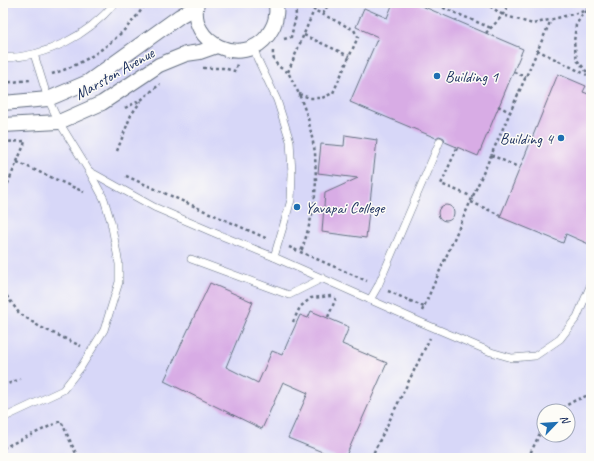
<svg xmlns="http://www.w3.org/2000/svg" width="594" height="461" font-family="Caveat,sans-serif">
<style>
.built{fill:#d7d7f8;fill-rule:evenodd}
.building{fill:#d8ace5}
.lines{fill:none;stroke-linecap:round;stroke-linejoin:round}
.service-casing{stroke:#636e80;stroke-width:8}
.minor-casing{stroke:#636e80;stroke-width:16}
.path{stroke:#636e80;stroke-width:2.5;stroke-dasharray:3 3;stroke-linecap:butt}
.service{stroke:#fff;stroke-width:7}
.minor{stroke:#fff;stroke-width:14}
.poi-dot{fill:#1f6fb2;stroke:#fdfcf7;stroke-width:1.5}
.labels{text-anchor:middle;stroke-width:3;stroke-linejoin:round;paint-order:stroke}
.street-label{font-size:16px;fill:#1b2f5e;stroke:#fdfcf7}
.poi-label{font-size:16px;fill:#1b2f5e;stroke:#fdfcf7;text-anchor:start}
</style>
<rect width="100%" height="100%" fill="#fdfcf7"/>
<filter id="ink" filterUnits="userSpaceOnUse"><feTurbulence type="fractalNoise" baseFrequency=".025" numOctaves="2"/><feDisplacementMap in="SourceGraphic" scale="8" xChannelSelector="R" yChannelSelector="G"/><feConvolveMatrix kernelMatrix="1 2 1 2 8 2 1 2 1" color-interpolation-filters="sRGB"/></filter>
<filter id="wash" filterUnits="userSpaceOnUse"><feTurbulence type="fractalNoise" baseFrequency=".012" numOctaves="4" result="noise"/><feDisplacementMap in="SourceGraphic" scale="16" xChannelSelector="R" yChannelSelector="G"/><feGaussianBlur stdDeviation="0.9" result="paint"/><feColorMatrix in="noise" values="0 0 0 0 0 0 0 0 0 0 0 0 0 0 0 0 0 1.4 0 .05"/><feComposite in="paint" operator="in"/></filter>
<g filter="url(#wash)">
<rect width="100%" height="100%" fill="#eae3c0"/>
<path class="built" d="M3,3h588v455h-588zM544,411h24v24h-24z"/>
<g id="blocks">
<g class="building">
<polygon points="393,3 415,3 523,49 478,156 445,142 444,138 442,137 439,136 436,138 350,102 378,37 356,27 364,8 387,18"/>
<polygon points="558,74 586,86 583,92 591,95 591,245 566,234 563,243 500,217"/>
<polygon points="345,135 377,140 366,238 322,232 325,193 358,178 318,173 321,144 344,146"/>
<circle cx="446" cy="213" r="8"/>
<polygon points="210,283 253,302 226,367 258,383 272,351 282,355 300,315 308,318 311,311 349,327 342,344 387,363 345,458 337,458 288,438 308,393 283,382 262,429 164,381"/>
</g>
</g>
</g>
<g filter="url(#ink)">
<use href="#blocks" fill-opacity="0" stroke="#636e80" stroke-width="1"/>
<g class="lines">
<defs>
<g id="service">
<polyline points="254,47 257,58 277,100 290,141 292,173 291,200 274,257"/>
<polyline points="34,54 48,99 59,122 89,171 154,207 217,234 274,257 418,321 491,352 512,358 535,356 560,339 577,317 591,284"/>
<path d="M3,58c44,-1 84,-22 112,-55"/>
<polyline points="191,259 289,295 323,278"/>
<polyline points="370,300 378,286 440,141"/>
<polyline points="3,418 63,390 81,367 104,330 119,282 119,264 111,222 104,199 89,171"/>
</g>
<g id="minor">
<path d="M197,3c-10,40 46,66 71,32 4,-6 8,-12 8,-20 1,-4 0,-8 0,-12"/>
<polyline points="3,103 48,99 88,82 180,16 196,7"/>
<polyline points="3,125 59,122 102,103 159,65 186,54 200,52 217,46"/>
</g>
</defs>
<use href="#service" class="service-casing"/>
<use href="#minor" class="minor-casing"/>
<g class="path">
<polyline points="385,3 386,3"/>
<polyline points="432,3 491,28"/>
<polyline points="485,3 503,15 533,24 581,12 591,8"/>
<polyline points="587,11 582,15 576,25 574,42 577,60 591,77"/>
<polyline points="323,14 329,3"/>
<path d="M486,33c8,-9 19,-17 22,-30"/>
<polyline points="304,35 349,56"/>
<polyline points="284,39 291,37 296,16 295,3"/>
<polyline points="537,50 587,75"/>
<path d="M273,51c-1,11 6,17 15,21l11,22 9,24 7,34 1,29 -2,26 -8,30 -5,15"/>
<polyline points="203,68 223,68 235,71 237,64"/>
<polyline points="288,72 317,3"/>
<polyline points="514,72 526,77"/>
<path d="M52,74c9,-3 18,-6 27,-11 25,-12 52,-36 67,-60"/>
<polyline points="3,83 30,80"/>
<polyline points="299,94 310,98 322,98 333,93 358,37 354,30 314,10"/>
<polyline points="498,106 510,112"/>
<polyline points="125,108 141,100 160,84"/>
<polyline points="3,142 24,141"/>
<polyline points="457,148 441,184 473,197"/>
<polyline points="117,151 131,115 141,101"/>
<polyline points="491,155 518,167"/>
<polyline points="17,162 84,192"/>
<polyline points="126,176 268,239"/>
<polyline points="3,195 24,145 25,141"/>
<polyline points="471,202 500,215"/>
<polyline points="289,247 367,281"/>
<polyline points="3,291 19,313 40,327 81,346"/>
<polyline points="388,291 424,307"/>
<polyline points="422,311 551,20"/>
<polyline points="328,317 336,298"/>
<polyline points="293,322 300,307 311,298 331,296"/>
<polyline points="3,386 20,379"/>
<polyline points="557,411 574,401 591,394"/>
<polyline points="3,448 61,421 78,458"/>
<polyline points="371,458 430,338"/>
<polyline points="528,458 544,425"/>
</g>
<use href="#service" class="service"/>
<use href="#minor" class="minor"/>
</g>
</g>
<g class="poi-dot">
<circle cx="437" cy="76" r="4"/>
<circle cx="561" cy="138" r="4"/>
<circle cx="297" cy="207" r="4"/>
</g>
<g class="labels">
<g class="street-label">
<text transform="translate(114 73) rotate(-30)" y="6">Marston Avenue</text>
</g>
<g class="poi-label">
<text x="445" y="82">Building 1</text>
<text x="553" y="144" text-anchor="end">Building 4</text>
<text x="305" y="213">Yavapai College</text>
</g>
</g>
<rect width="594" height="461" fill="none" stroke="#fdfcf7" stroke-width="16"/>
<g transform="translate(556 423) rotate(65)"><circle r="19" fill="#fdfcf7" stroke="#a3aaba"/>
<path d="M0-3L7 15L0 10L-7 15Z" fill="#1f6fb2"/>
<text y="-6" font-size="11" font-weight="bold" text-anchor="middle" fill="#1b2f5e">N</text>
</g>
</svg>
